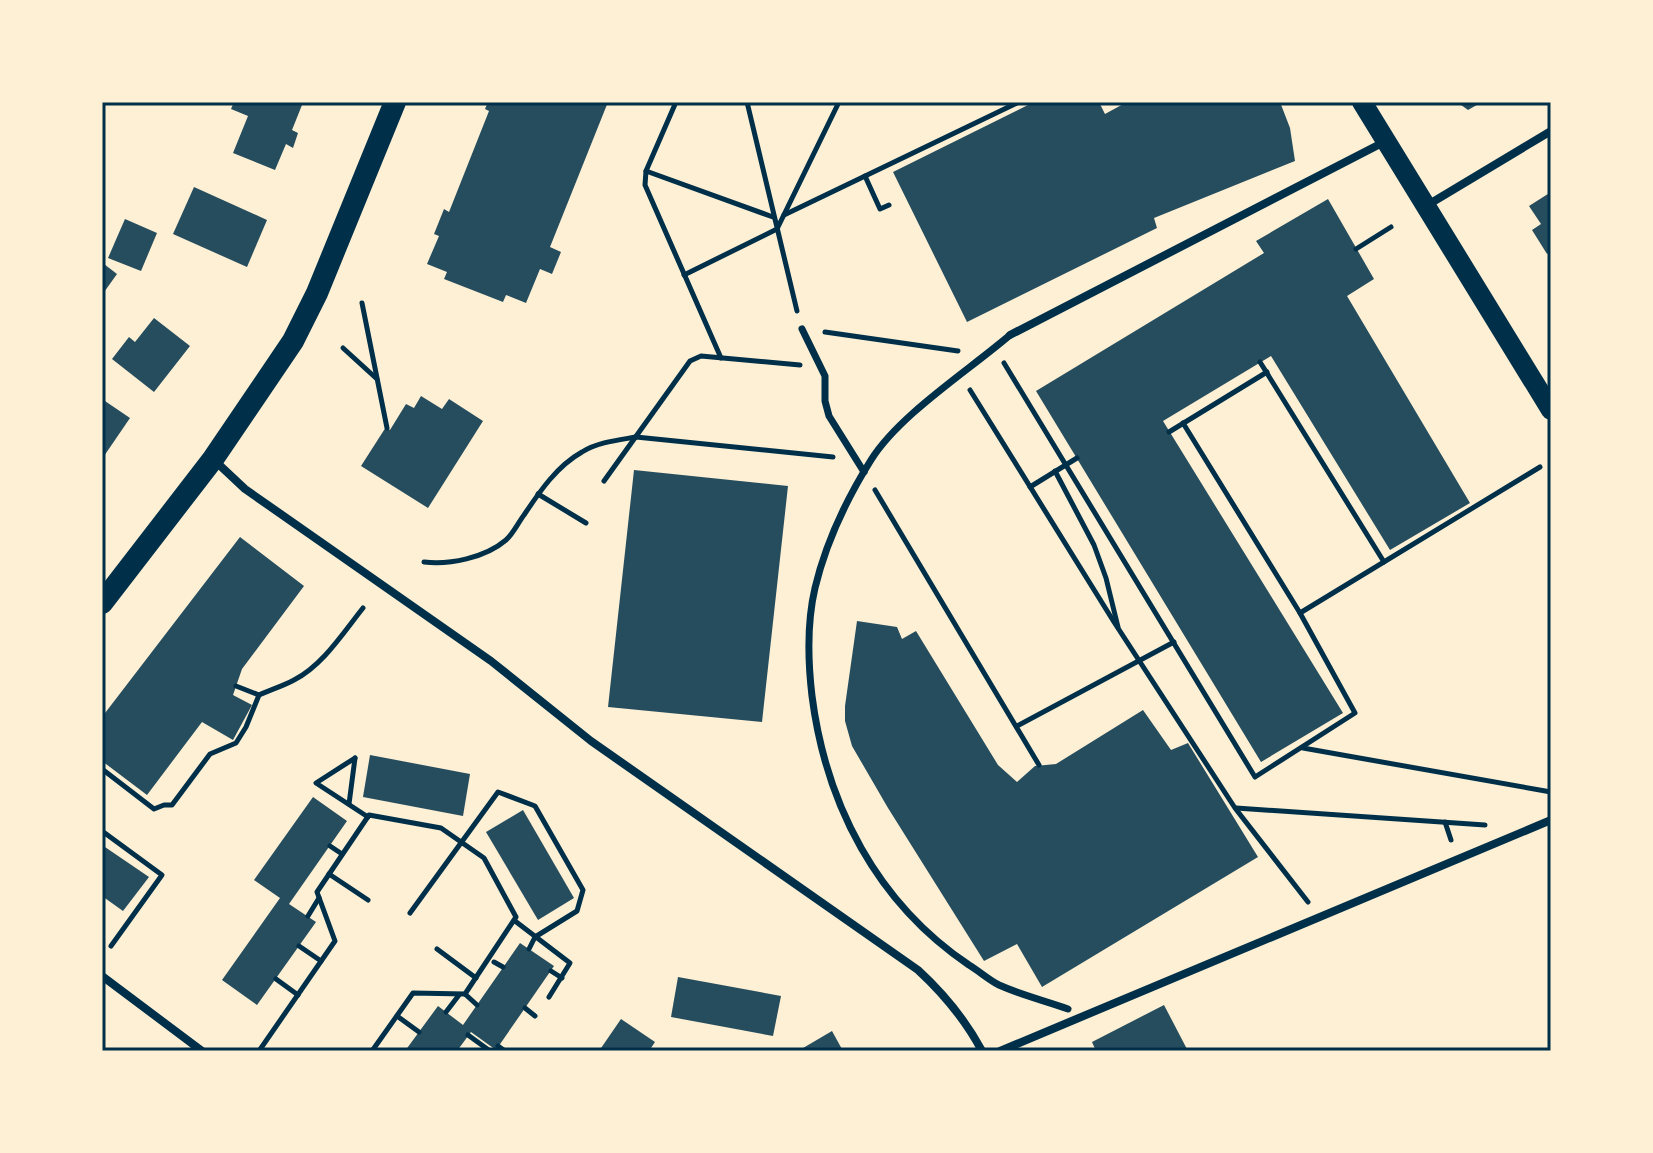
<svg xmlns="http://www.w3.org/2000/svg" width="1653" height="1153" font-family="Signika,sans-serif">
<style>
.building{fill:#264d5e}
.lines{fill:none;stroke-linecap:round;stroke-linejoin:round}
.path{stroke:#003049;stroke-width:5}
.pedestrian{stroke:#003049;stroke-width:7}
.minor{stroke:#003049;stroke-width:8}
.primary{stroke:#003049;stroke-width:20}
.trunk{stroke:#003049;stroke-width:22}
.neatline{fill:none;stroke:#003049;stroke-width:3}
</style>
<rect width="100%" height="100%" fill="#fdf0d5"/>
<g class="building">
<polygon points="234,102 295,102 302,105 292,130 298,133 293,148 286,144 275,170 233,153 248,116 231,109"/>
<polygon points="488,102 608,102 550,247 561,252 552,274 540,269 526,303 506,295 503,302 444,279 447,272 427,264 439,236 434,234 444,209 449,212 489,111 485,109"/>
<polygon points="1034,102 1099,102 1105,114 1127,102 1280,102 1290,128 1295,161 1154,218 1157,228 967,322 893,172"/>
<polygon points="1457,102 1482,102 1468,110"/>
<polygon points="194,187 267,220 247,267 173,234"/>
<polygon points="1551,192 1551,251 1547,254 1532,230 1541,224 1529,206"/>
<polygon points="1328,199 1374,279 1347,296 1470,503 1390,550 1271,356 1163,421 1343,713 1261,762 1036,391 1264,253 1256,241"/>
<polygon points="125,219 157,233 141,271 108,258"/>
<polygon points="104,264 117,274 102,295 102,267"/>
<polygon points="154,318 190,346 154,392 112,359 129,337 135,342"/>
<polygon points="421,396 442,409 449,399 483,421 428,508 361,466 386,427 390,430 406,404 414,408"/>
<polygon points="102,399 130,418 102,459"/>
<polygon points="634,470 788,486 762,722 608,707"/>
<polygon points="240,537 304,586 242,669 233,695 252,705 233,740 202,722 147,795 102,761 102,717"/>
<polygon points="857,621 897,627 902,639 916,631 998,765 1017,782 1035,766 1056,764 1143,710 1171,750 1188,743 1258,857 1042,987 1017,944 984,961 888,808 852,746 845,721 845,706"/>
<polygon points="370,755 470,774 463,816 363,797"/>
<polygon points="313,797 347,821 289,904 316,922 257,1005 222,980 280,898 254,880"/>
<polygon points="523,810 574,898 538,920 486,832"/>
<polygon points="102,845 149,877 123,911 102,896"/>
<polygon points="520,943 554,966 496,1050 471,1032 457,1051 405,1051 438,1006 463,1025"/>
<polygon points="678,977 781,996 773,1036 671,1017"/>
<polygon points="1164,1005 1188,1051 1096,1051 1092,1042"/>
<polygon points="621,1019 655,1042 649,1051 599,1051"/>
<polygon points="832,1031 843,1051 798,1051"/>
</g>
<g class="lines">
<g class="path">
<polyline points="676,102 646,171 645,185 721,358"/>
<polyline points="747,102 797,311"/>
<polyline points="646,171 773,217"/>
<polyline points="865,176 880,209 889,205"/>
<polyline points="784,215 1019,102"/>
<polyline points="1356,249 1391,227"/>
<polyline points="684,275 777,229 839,102"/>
<polyline points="362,303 387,428"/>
<polyline points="825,332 958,351"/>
<polyline points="343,348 377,379"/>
<polyline points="1260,362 1384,562"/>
<polyline points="1004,363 1255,777 1355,713 1300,613 1183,423"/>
<polyline points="970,390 1114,622 1235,808 1308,902"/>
<polyline points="1169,432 1267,372"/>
<polyline points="1055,471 1094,545 1106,578 1118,627"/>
<polyline points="604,481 690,361 701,356 800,365"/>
<polyline points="1030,487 1077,458"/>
<polyline points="875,490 1039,765"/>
<polyline points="538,494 586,523"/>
<path d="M424,562c25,3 61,-4 82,-22 7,-6 12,-17 18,-25 16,-24 33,-49 58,-63 16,-10 37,-12 54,-15l197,20"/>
<polyline points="1300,613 1540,467"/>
<polyline points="236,686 259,695"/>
<polyline points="1017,726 1174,642"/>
<polyline points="1303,748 1551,792"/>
<polyline points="355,758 316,783 368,817"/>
<path d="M102,769l52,40 10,-4h8l38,-51 26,-11 10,-16 13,-32c11,-5 24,-9 35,-15 29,-15 49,-47 69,-72"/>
<polyline points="349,804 355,758"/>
<polyline points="1236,808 1485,825"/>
<polyline points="1445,822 1451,840"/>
<polyline points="102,831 162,875 111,946"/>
<polyline points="330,846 342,854"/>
<polyline points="329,874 368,900"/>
<polyline points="410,913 498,792 535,806 583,890 577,911 535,937 529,949"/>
<polyline points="308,916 319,898"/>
<polyline points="515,921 570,963 549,997"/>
<polyline points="299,946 321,961"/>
<polyline points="437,949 476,978"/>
<polyline points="494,962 503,967"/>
<polyline points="551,971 562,978"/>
<polyline points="276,979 298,995"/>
<polyline points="465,994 477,1005"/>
<polyline points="525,1008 535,1016"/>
<polyline points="446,1012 459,995"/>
<polyline points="397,1016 419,1032"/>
<polyline points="468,1035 490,1051"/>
<polyline points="498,1046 505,1051"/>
<polyline points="259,1051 335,941 317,892 369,815 441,828 484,858 516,917 465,994 413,993 372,1051"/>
</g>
<g class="pedestrian">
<polyline points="802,329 825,376 825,401 829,416 864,472"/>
<path d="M1010,335c-42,36 -111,80 -139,125 -25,40 -45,82 -56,128 -8,34 -7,74 -3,108 14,109 65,207 157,269 10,6 20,15 30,20 22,10 47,16 69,24"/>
</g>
<g class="minor">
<polyline points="1426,206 1551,131"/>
<polyline points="1010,335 1386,141"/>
<path d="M213,459l32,30 246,172 100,80 327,229c26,24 47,49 64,81"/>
<polyline points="102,976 202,1051"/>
<polyline points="1000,1051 1551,820"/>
</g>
<polyline class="primary" points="1362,102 1551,410"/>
<polyline class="trunk" points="102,603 213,459 293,341 317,293 395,102"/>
</g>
<rect width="1653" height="1153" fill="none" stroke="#fdf0d5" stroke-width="208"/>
<rect x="104" y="104" width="1445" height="945" class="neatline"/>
</svg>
